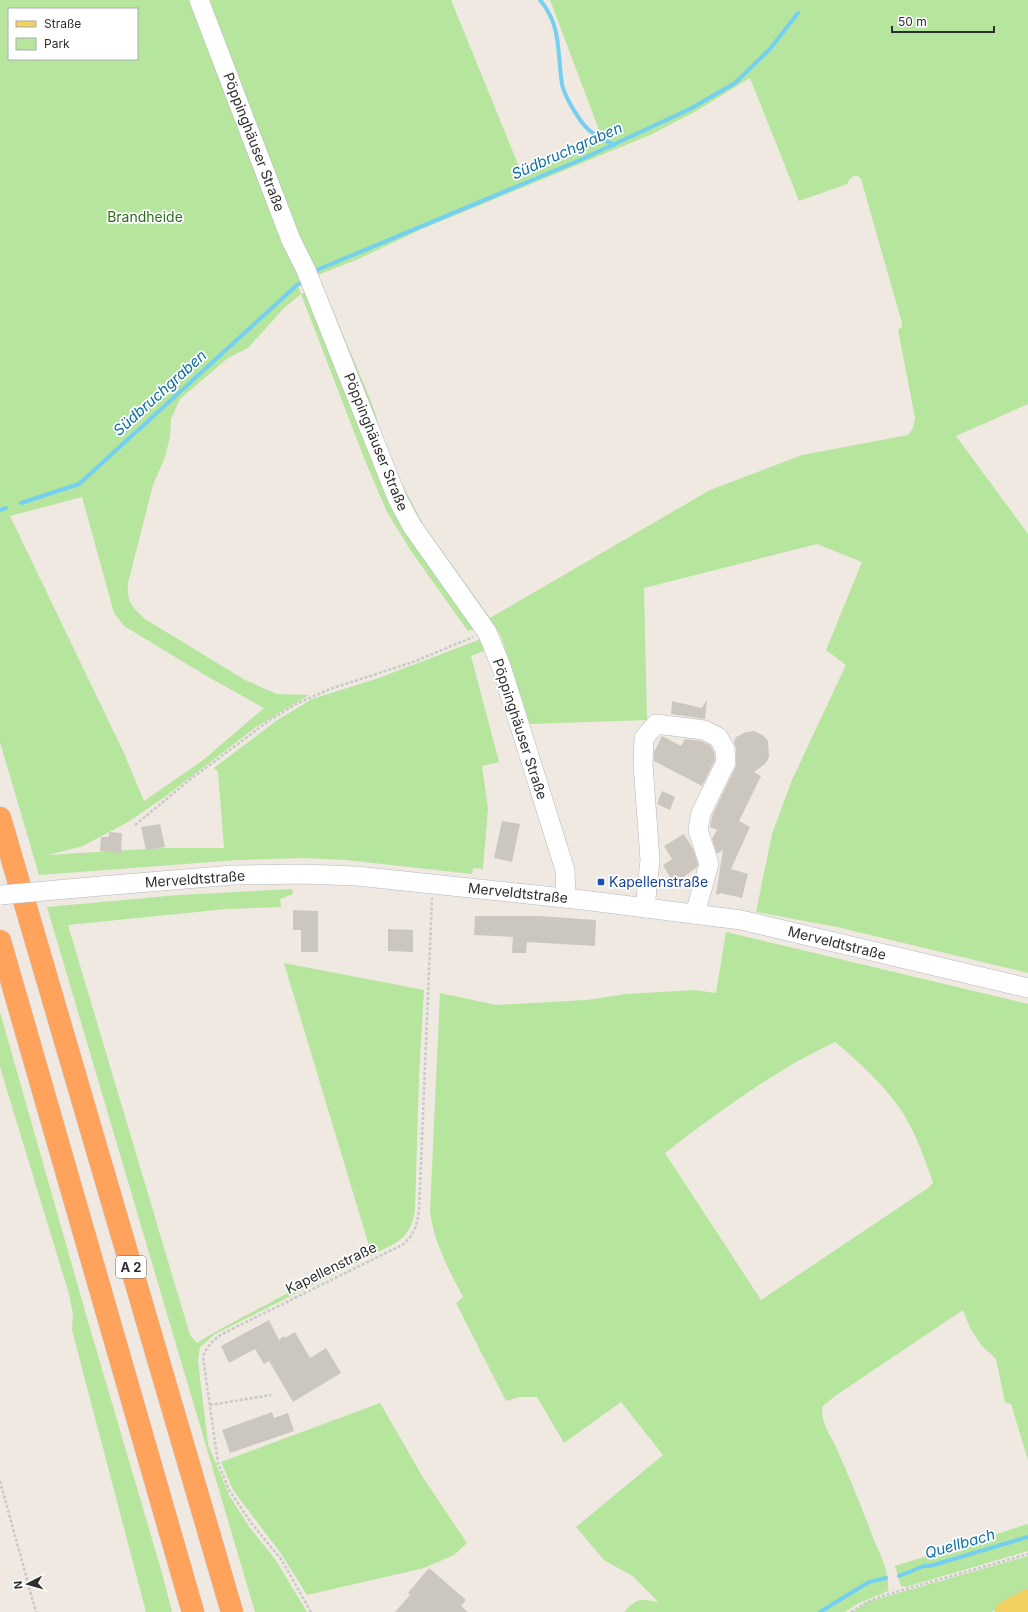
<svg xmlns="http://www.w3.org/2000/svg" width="1028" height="1612" font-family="Inter,sans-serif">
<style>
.green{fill:#b6e59e;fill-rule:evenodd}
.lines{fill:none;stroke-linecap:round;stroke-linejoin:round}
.stream{stroke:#75cff0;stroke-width:4}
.building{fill:#cbc7bf}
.minor-casing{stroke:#b4b7c1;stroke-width:20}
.major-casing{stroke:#c9c9c9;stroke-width:23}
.highway-casing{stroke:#c9c9c9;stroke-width:23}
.path{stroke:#c9c9c9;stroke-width:2.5;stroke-dasharray:3 2;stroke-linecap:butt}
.minor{stroke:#fff;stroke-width:19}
.major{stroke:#f2d163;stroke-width:22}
.highway{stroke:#ffa35c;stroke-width:22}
.minor-bridge-casing{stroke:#b4b7c1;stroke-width:20;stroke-linecap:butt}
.minor-bridge{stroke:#fff;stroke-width:19}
.transit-dot{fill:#1a4fb4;stroke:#fff;stroke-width:1.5}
.labels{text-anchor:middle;stroke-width:3.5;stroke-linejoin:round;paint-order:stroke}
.shield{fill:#fff;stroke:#6d6d6d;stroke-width:1}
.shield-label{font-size:13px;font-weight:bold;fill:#2e2e2e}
.street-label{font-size:14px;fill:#2e2e2e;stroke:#fff}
.park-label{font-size:14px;fill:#2c6e1b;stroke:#fff}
.transit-label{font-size:14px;fill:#164399;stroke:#fff;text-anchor:start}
.water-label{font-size:15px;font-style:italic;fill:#0d6fa3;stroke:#fff}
</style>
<rect width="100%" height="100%" fill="#efe9e1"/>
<g class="green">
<path d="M0,0h451l71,174 80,-36 -52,-138h478v404l-72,32 72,98v439l-191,-46 -81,-15 16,-78 20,-54 54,-115 -20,-15 36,-88 -45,-18 -173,44 3,132 -117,4 -29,-88 -11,-17v3l-6,-1 -62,-87 -17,-27 -91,-230 -16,8 3,9 10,-5 82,209 13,25 71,105 -9,3 -57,-80 -24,-39 -21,-49 -65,-169 -17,14 -36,40 -20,10 -48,41 -9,20 -1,18 -5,20 -12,28 -25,98c-1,19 3,23 17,36l100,61 32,14 32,1 -53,32 -90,69 -38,26 -45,24 -35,9 114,-7h62l-6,-76 -4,-4 62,-47 36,-22 64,-20 105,-40 6,11 -16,6 28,106 -17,4 6,42 -5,61 -10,-1 -1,6 -126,-14 -42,-2 -66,2 -199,15 -39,-133zM9,9h128v50h-128zM750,78l49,123 48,-17c3,-6 8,-12 14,-5l41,144v4l-4,3 17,88 -2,10 -5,7 -106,20 -92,35 -220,128 -67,-94 -22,-42 -22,-52 -3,-15 -8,-21 -50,-119 38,-15 66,-31 228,-94 48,-25zM82,497l32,116 10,13 86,52 54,30 -62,53 -58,40 -21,-50 -113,-235z"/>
<path d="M292,889l1,5 -13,5 1,8 -55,2 -158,16 122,410 7,8c37,-24 79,-40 115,-66l7,-3h7l5,-4 39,-21 -86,-286 140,27 -5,86 -4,133c-2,15 -7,27 -21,35l-179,90 -15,13 -2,14 10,83 21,51 21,33 25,31 32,53h-52l-208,-705 132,-12z"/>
<path d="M726,932l302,72v456l-17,-56 -6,-2 -9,-43 -15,-14 -11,-17 -7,-18 -128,86 -13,11c0,18 7,25 14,40 13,30 26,60 37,91 7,16 17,35 15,53l-31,13 -12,8h-221c13,-15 19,-14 35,-9l-25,-26 -30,-17 -28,-33 87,-72 -42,-53 -57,41 -27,-46h-17l-14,4 -50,-98 7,-6c-15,-29 -28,-52 -33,-85l10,-219 56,12 91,-5 39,-6 52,-3 16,-1 22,3zM835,1042c24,20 48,42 66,68 14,21 24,49 32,73l-5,5 -167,112 -96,-147c52,-40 110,-83 170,-111z"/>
<polygon points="0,1012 87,1318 162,1573 172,1612 146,1612 72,1330 73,1314 69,1294 0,1067"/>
<polygon points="380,1403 424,1479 467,1543 454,1555 424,1568 307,1595 282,1555 233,1490 221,1462"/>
<polygon points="1028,1524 1028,1551 906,1587 901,1586 895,1566"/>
<polygon points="1028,1556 1028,1594 991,1612 853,1612 867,1602"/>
</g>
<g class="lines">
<g class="stream">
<path d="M540,0c22,26 17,53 22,84 2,12 19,40 28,47 7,6 16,10 24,14"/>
<polyline points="317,270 580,160 690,109 735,83 770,49 798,13"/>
<polyline points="21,503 79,484 297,285 304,282"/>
<polyline points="0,510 6,508"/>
<polyline points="899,1576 924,1566 930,1566 1028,1537"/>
<polyline points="820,1612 869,1582 886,1578"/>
</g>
</g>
<g class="building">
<polygon points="707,699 705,719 671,714 672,701 702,708"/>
<polygon points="754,731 764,736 768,741 769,757 765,764 754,772 761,776 739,821 750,827 731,869 748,874 742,898 720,893 719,895 716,894 723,850 717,854 712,839 717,830 710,827 712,816 736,766 736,748 734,742 736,737 746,732"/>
<polygon points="662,736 681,746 685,739 701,741 710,745 714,752 715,760 702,786 654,761 654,752"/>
<polygon points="662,791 675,797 670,810 657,804"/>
<polygon points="502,821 520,824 512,862 494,858"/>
<polygon points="160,824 165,847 146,850 141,827"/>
<polygon points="109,832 122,833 121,853 100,851 101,837 109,837"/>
<polygon points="684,834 693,849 698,864 696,868 674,884 663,865 672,859 664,846"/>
<polygon points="293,910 318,911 318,952 301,952 301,930 293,930"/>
<polygon points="475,916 539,916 596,920 595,946 527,942 526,953 512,953 513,937 474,935"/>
<polygon points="388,929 413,930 413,952 388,951"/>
<polygon points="269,1320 279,1340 284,1336 285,1338 295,1332 310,1358 326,1348 341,1373 293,1402 269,1361 264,1364 255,1349 229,1363 221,1346"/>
<polygon points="272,1412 274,1418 288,1413 294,1431 230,1453 222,1430"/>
<polygon points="429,1568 466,1600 461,1606 468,1612 395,1612 410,1595 408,1593"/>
</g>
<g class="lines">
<defs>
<g id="minor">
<polyline points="199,0 291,240 306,270 397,498 412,526 487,632 501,666 565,870 566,898"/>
<polyline points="101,886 233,875 302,874 357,876 583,900 741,920 1028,988"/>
<polyline points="645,908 650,860 643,764 644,738 656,724 704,730 718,737 725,749 726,762 701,813 698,830 709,864 695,914"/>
</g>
<polyline id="major" points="1006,1612 1028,1600"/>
<g id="highway">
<polyline points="0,818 232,1612"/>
<polyline points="0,941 193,1612"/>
</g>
</defs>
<use href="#minor" class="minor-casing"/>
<use href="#major" class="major-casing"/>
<use href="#highway" class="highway-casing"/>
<g class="path">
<polyline points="135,825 192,778 270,720 298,703 330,689 413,662 473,637"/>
<polyline points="210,1405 271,1395"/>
<polyline points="0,1481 36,1612"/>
<path d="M311,1612l-30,-53 -29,-35 -23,-34 -11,-27 -15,-106c4,-11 10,-17 19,-23l180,-89c12,-9 15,-20 17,-34l13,-313"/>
<polyline points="851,1612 867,1602 882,1596 1028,1554"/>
</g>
<use href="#minor" class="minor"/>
<use href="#major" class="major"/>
<use href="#highway" class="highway"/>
<defs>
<polyline id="minor-bridge" points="0,895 101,886"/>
</defs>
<use href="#minor-bridge" class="minor-bridge-casing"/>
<use href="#minor-bridge" class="minor-bridge"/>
</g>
<rect class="transit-dot" x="597" y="878" width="8" height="8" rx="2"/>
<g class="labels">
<rect class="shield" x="116" y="1256" width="30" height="22" rx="3"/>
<g class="shield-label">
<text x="131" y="1272">A 2</text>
</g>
<g class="street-label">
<text transform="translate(254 142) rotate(69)" y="5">Pöppinghäuser Straße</text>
<text transform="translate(376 442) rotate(68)" y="5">Pöppinghäuser Straße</text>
<text transform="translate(520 729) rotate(72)" y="5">Pöppinghäuser Straße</text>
<text transform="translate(195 879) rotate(-4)" y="5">Merveldtstraße</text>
<text transform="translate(518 893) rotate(6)" y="5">Merveldtstraße</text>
<text transform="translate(837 943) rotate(14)" y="5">Merveldtstraße</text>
<text transform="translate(331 1268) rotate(-26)" y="5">Kapellenstraße</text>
</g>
<g class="park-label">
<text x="145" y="222">Brandheide</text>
</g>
<g class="transit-label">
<text x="609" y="887">Kapellenstraße</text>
</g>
<g class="water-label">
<text transform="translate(567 151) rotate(-24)" y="5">Südbruchgraben</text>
<text transform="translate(160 393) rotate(-42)" y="5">Südbruchgraben</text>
<text transform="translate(960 1544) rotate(-16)" y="5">Quellbach</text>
</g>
</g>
<rect x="8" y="8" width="130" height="52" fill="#ffffff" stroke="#ababab"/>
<rect x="16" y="21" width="20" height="6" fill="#f2d163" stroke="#ababab"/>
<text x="44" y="28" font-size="12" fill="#2e2e2e">Straße</text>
<rect x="16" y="38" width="20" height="12" fill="#b6e59e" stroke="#ababab"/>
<text x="44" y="48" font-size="12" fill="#2e2e2e">Park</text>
<g transform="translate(28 1584) rotate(264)" stroke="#ffffff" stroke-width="3" paint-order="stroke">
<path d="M0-3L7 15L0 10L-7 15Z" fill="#2e2e2e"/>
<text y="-6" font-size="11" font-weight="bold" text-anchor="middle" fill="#2e2e2e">N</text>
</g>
<path d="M892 26v6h102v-6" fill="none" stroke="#2e2e2e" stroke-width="2"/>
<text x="898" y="26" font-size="12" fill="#2e2e2e" stroke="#ffffff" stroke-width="3" paint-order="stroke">50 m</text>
</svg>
